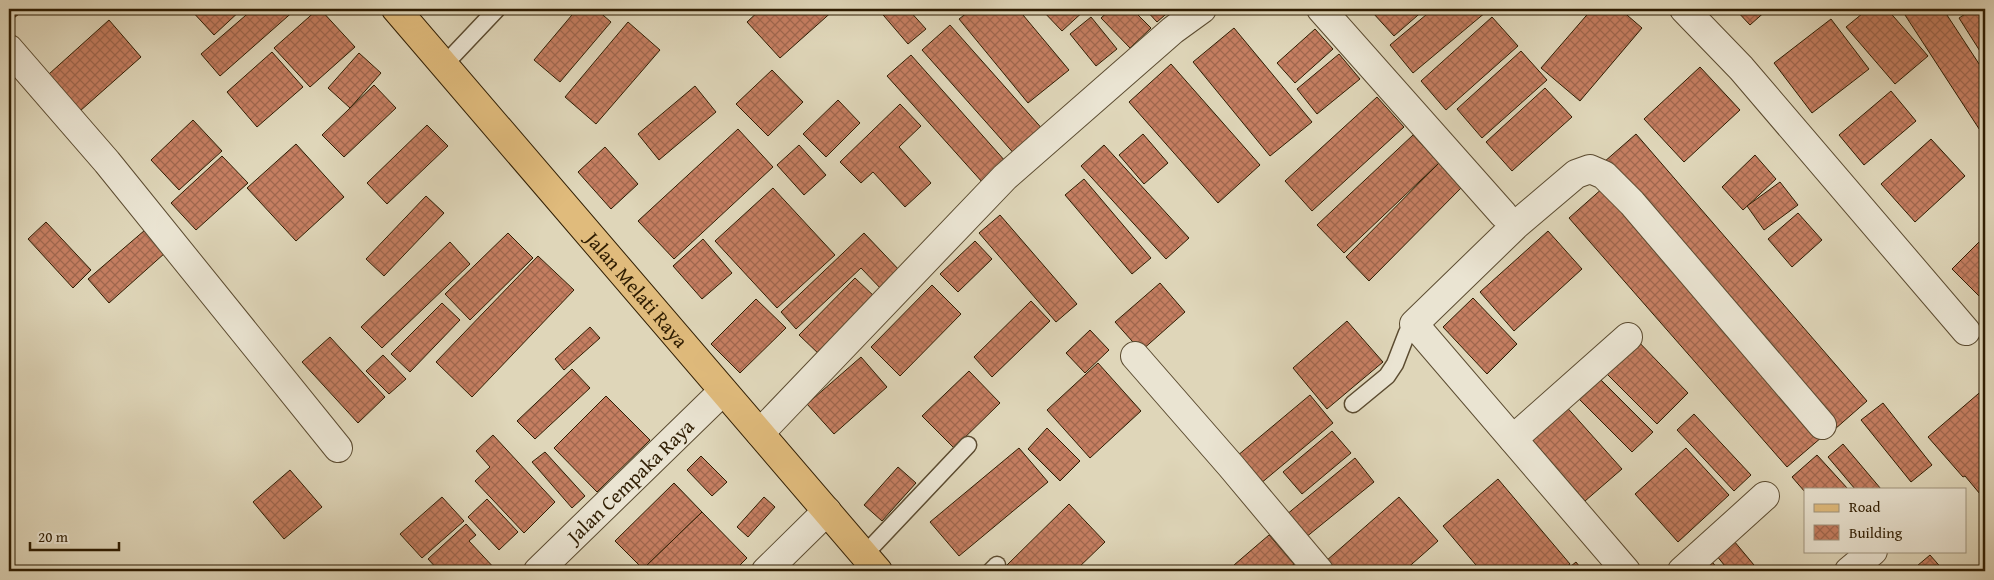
<svg xmlns="http://www.w3.org/2000/svg" width="1994" height="580" font-family="'Gentium Book Plus',serif">
<style>
.building{fill:url(#building-cross-hatch);stroke:#2f1d02}
.lines{fill:none;stroke-linecap:round;stroke-linejoin:round}
.service-casing{stroke:#5b4b30;stroke-width:19}
.minor-casing{stroke:#5b4b30;stroke-width:30}
.primary-casing{stroke:#2f1d02;stroke-width:30}
.service{stroke:#eae4d2;stroke-width:16}
.minor{stroke:#eae4d2;stroke-width:28}
.primary{stroke:#e0bb7c;stroke-width:28}
.labels{text-anchor:middle;stroke-width:4.5;stroke-linejoin:round;paint-order:stroke}
.street-label{font-size:20px;fill:#2f1d02;stroke:#eae4d2}
</style>
<defs>
<pattern id="building-cross-hatch" width="8" height="8" patternUnits="userSpaceOnUse" patternTransform="scale(1.25)"><rect width="8" height="8" fill="#c57e61"/><path d="M0 0l8 8M0 8l8-8" fill="none" stroke="#a0674e"/></pattern>
</defs>
<rect width="100%" height="100%" fill="#dfd6b9"/>
<filter id="stains"><feTurbulence type="fractalNoise" baseFrequency=".004" numOctaves="4"/><feColorMatrix values="0 0 0 0 .2 0 0 0 0 .09 0 0 0 0 .02 0 0 0 .5 -.17"/></filter>
<radialGradient id="worn" r=".72"><stop offset=".6" stop-color="#630" stop-opacity="0"/><stop offset="1" stop-color="#630" stop-opacity=".3"/></radialGradient>
<g class="building">
<polygon points="9,9 25,9 9,22"/>
<polygon points="190,9 242,9 214,35"/>
<polygon points="253,9 296,9 220,76 201,54"/>
<polygon points="318,9 320,9 355,47 310,87 274,48"/>
<polygon points="577,9 596,9 611,22 560,82 534,60"/>
<polygon points="761,9 835,9 780,58 747,22"/>
<polygon points="878,9 908,9 926,29 908,44"/>
<polygon points="972,9 1018,9 1069,70 1028,103 959,19"/>
<polygon points="1041,9 1086,9 1062,31"/>
<polygon points="1111,9 1132,9 1151,28 1130,48 1101,18"/>
<polygon points="1145,9 1172,9 1157,22"/>
<polygon points="1377,9 1425,9 1394,36 1373,13"/>
<polygon points="1433,9 1483,9 1486,12 1413,73 1390,45"/>
<polygon points="1592,9 1620,9 1642,28 1580,101 1541,68"/>
<polygon points="1735,9 1768,9 1750,25"/>
<polygon points="1868,9 1887,9 1928,56 1895,84 1846,27"/>
<polygon points="1915,9 1943,9 1985,73 1985,138 1905,15"/>
<polygon points="1973,9 1985,9 1985,59 1959,18"/>
<polygon points="1091,17 1117,49 1096,66 1070,34"/>
<polygon points="1492,17 1518,46 1446,110 1421,81"/>
<polygon points="1831,19 1869,69 1812,113 1774,63"/>
<polygon points="109,20 141,57 71,119 39,83"/>
<polygon points="628,22 660,50 596,124 565,97"/>
<polygon points="950,25 1045,132 1017,157 922,50"/>
<polygon points="1234,28 1312,122 1270,156 1193,62"/>
<polygon points="1315,29 1333,49 1295,83 1277,63"/>
<polygon points="1521,51 1547,80 1482,138 1457,109"/>
<polygon points="272,52 303,87 257,127 227,92"/>
<polygon points="359,53 381,73 350,108 328,88"/>
<polygon points="1339,54 1360,79 1317,114 1297,89"/>
<polygon points="911,55 1006,162 983,183 887,76"/>
<polygon points="1171,64 1260,165 1218,203 1129,102"/>
<polygon points="1700,67 1740,110 1684,162 1644,119"/>
<polygon points="772,70 803,102 768,136 736,104"/>
<polygon points="374,85 396,108 344,157 322,135"/>
<polygon points="695,86 716,112 659,160 638,134"/>
<polygon points="1545,88 1572,117 1512,171 1486,142"/>
<polygon points="1891,91 1916,121 1864,165 1839,135"/>
<polygon points="1377,97 1404,127 1312,211 1285,181"/>
<polygon points="838,100 860,123 826,157 803,134"/>
<polygon points="900,104 921,126 899,147 931,183 905,207 873,172 861,183 840,162"/>
<polygon points="193,120 222,151 179,190 151,160"/>
<polygon points="427,125 448,146 387,204 367,183"/>
<polygon points="738,129 773,167 674,259 638,221"/>
<polygon points="1143,134 1168,163 1144,184 1119,155"/>
<polygon points="1636,134 1867,401 1835,429 1604,162"/>
<polygon points="1413,135 1439,163 1344,253 1317,225"/>
<polygon points="1931,139 1965,176 1915,222 1881,184"/>
<polygon points="296,144 344,197 296,241 247,188"/>
<polygon points="799,145 826,175 804,195 777,165"/>
<polygon points="1104,145 1189,238 1166,259 1081,166"/>
<polygon points="605,147 638,184 611,209 578,172"/>
<polygon points="1755,155 1776,179 1743,210 1722,187"/>
<polygon points="222,156 248,183 196,230 171,203"/>
<polygon points="1439,163 1463,186 1369,281 1346,257"/>
<polygon points="1084,179 1151,258 1132,274 1065,195"/>
<polygon points="1780,182 1798,205 1764,230 1747,206"/>
<polygon points="1604,187 1822,437 1787,467 1569,218"/>
<polygon points="773,188 835,255 777,308 715,241"/>
<polygon points="426,196 444,213 384,276 366,259"/>
<polygon points="1798,213 1822,240 1792,267 1768,239"/>
<polygon points="1000,215 1077,304 1056,322 979,233"/>
<polygon points="46,222 91,270 73,288 28,239"/>
<polygon points="145,230 165,253 109,303 88,279"/>
<polygon points="1548,231 1582,269 1514,331 1480,292"/>
<polygon points="508,233 533,258 470,320 445,294"/>
<polygon points="864,233 902,273 883,291 861,268 796,329 781,312"/>
<polygon points="1985,236 1985,302 1952,269"/>
<polygon points="703,239 732,273 702,299 673,266"/>
<polygon points="975,241 992,259 958,292 940,274"/>
<polygon points="450,242 470,264 382,348 361,327"/>
<polygon points="538,256 574,290 472,397 436,362"/>
<polygon points="855,278 877,299 821,356 799,335"/>
<polygon points="1160,283 1185,312 1141,351 1115,322"/>
<polygon points="932,285 961,314 900,376 871,347"/>
<polygon points="1473,298 1517,344 1487,374 1443,327"/>
<polygon points="756,299 786,328 740,373 711,344"/>
<polygon points="1031,301 1050,321 992,377 974,357"/>
<polygon points="442,303 460,320 410,372 391,354"/>
<polygon points="1347,321 1383,362 1327,409 1293,368"/>
<polygon points="590,327 600,338 564,370 555,359"/>
<polygon points="1090,330 1109,350 1085,373 1066,353"/>
<polygon points="1633,336 1688,393 1657,424 1601,368"/>
<polygon points="330,337 385,397 358,423 302,362"/>
<polygon points="383,355 406,379 389,394 366,371"/>
<polygon points="861,357 887,387 834,434 807,404"/>
<polygon points="1098,363 1141,411 1090,458 1047,410"/>
<polygon points="572,369 590,388 535,439 517,421"/>
<polygon points="969,371 1000,403 954,448 922,416"/>
<polygon points="1596,375 1653,432 1632,452 1576,396"/>
<polygon points="1985,388 1985,500 1965,476 1963,477 1928,437"/>
<polygon points="1310,395 1333,423 1260,484 1237,456"/>
<polygon points="606,396 650,440 597,492 554,448"/>
<polygon points="1563,403 1622,469 1585,501 1527,434"/>
<polygon points="1883,403 1932,465 1911,482 1861,420"/>
<polygon points="1694,414 1751,475 1734,491 1677,430"/>
<polygon points="1047,428 1080,461 1060,481 1028,449"/>
<polygon points="1332,431 1351,453 1302,494 1283,472"/>
<polygon points="493,435 555,502 524,533 475,481 490,467 476,451"/>
<polygon points="1843,444 1881,489 1855,489 1828,457"/>
<polygon points="1019,448 1048,482 959,556 930,522"/>
<polygon points="1686,448 1729,495 1678,542 1635,494"/>
<polygon points="545,452 585,496 572,508 532,462"/>
<polygon points="1817,455 1848,489 1805,489 1805,492 1792,477"/>
<polygon points="701,456 727,482 712,496 687,470"/>
<polygon points="1355,458 1374,482 1305,538 1286,515"/>
<polygon points="898,467 916,483 882,521 864,505"/>
<polygon points="290,470 322,507 284,539 253,502"/>
<polygon points="1498,479 1570,564 1561,571 1481,571 1443,526"/>
<polygon points="674,483 702,512 643,569 615,541"/>
<polygon points="442,497 464,521 422,558 400,534"/>
<polygon points="764,497 775,507 748,537 737,527"/>
<polygon points="1399,497 1438,541 1404,571 1335,571 1326,561"/>
<polygon points="487,499 518,532 499,550 468,517"/>
<polygon points="1069,504 1105,542 1075,571 1013,571 1007,565"/>
<polygon points="702,512 747,558 734,571 645,571 643,569"/>
<polygon points="466,524 476,535 469,541 497,571 439,571 428,559"/>
<polygon points="1269,535 1294,564 1285,571 1239,571 1234,565"/>
<polygon points="1729,535 1759,571 1729,571 1712,550"/>
<polygon points="1930,555 1944,571 1911,571"/>
<polygon points="1576,562 1583,571 1565,571"/>
<polygon points="1712,562 1720,571 1701,571"/>
</g>
<g class="lines">
<defs>
<g id="service">
<polyline points="444,65 497,9"/>
<polyline points="1353,404 1387,376 1395,364 1407,333 1414,324"/>
<polyline points="864,555 968,445"/>
<polyline points="991,571 997,565"/>
</g>
<g id="minor">
<polyline points="1321,9 1503,214"/>
<polyline points="1684,9 1741,68 1966,331"/>
<polyline points="9,49 107,162 338,448"/>
<polyline points="1135,356 1231,466 1319,571"/>
<polyline points="760,433 1005,177 1173,30 1202,9"/>
<polyline points="1513,439 1628,337"/>
<path id="s1" d="M538,571l185,-180"/>
<polyline points="766,571 827,511"/>
<polyline points="1626,571 1414,324 1517,224 1576,174 1590,169 1604,175 1632,203 1822,425"/>
<polyline points="1682,571 1765,496"/>
<polyline points="1849,571 1873,551"/>
</g>
<g id="primary">
<path id="s2" d="M396,9l482,562"/>
</g>
</defs>
<use href="#service" class="service-casing"/>
<use href="#minor" class="minor-casing"/>
<use href="#primary" class="primary-casing"/>
<use href="#service" class="service"/>
<use href="#minor" class="minor"/>
<use href="#primary" class="primary"/>
</g>
<g class="labels">
<g class="street-label">
<text dy="7" stroke="none"><textPath href="#s2" startOffset="370">Jalan Melati Raya</textPath></text>
<text dy="7" stroke="none"><textPath href="#s1" startOffset="129">Jalan Cempaka Raya</textPath></text>
</g>
</g>
<rect width="1994" height="580" fill="none" stroke="#dfd6b9" stroke-width="30"/>
<rect x="10" y="10" width="1974" height="560" fill="none" stroke="#2f1d02" stroke-width="2.5"/>
<rect x="15" y="15" width="1964" height="550" fill="none" stroke="#2f1d02"/>
<rect x="1804" y="488" width="162" height="65" fill="#eae4d2" stroke="#9f947f"/>
<rect x="1814" y="504" width="25" height="8" fill="#e0bb7c" stroke="#9f947f"/>
<text x="1849" y="512" font-size="15" fill="#2f1d02">Road</text>
<rect x="1814" y="525" width="25" height="15" fill="url(#building-cross-hatch)" stroke="#9f947f"/>
<text x="1849" y="538" font-size="15" fill="#2f1d02">Building</text>
<path d="M30 542v8h89v-8" fill="none" stroke="#2f1d02" stroke-width="2.5"/>
<text x="38" y="542" font-size="15" fill="#2f1d02" stroke="#eae4d2" stroke-width="4" paint-order="stroke">20 m</text>
<rect width="100%" height="100%" filter="url(#stains)"/>
<rect width="100%" height="100%" fill="url(#worn)"/>
</svg>
